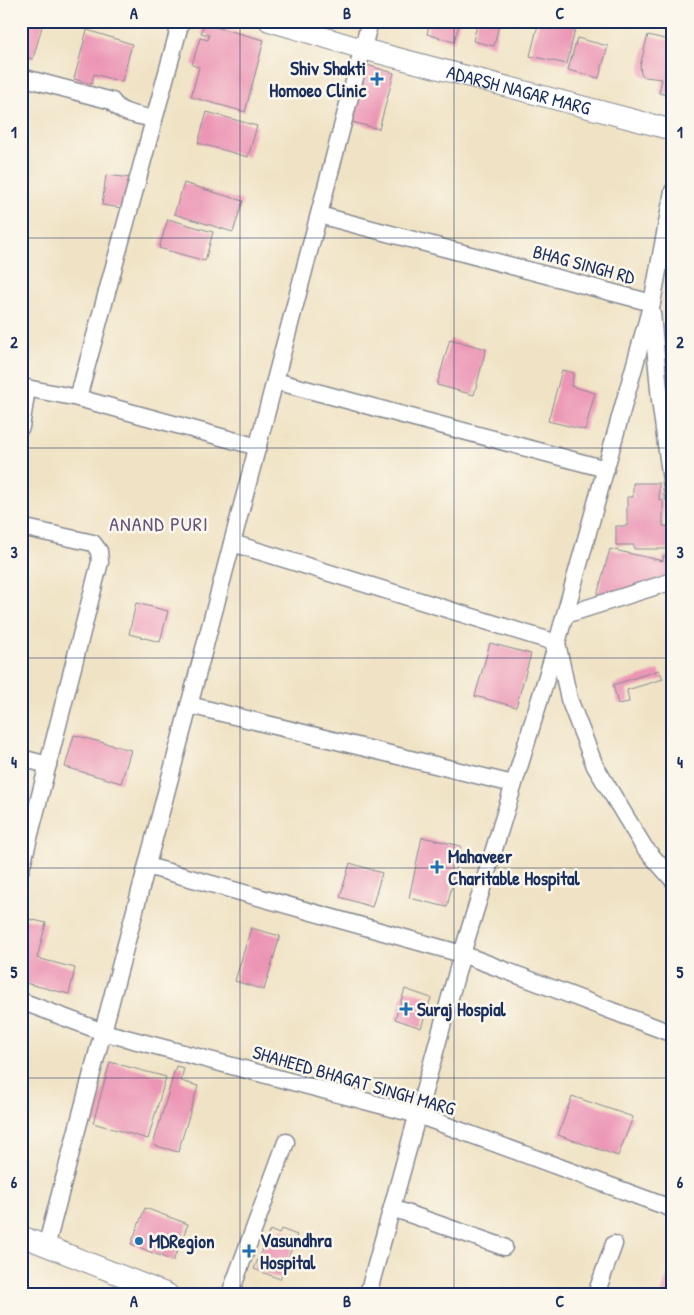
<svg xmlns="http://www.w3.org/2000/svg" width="694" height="1315" font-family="'Patrick Hand',sans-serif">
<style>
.building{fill:#ec96b5}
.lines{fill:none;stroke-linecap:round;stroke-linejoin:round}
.minor-casing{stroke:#868992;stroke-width:19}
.tertiary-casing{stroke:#868992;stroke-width:22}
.minor{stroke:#fff;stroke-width:16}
.tertiary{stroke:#fff;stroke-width:20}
.grid{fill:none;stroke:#1b2f5e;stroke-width:1;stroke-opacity:0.55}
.poi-dot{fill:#1f6fb2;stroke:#fbf7ec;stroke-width:2}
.labels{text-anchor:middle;stroke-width:5;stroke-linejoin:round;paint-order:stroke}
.poi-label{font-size:19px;font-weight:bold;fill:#1b2f5e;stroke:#fbf7ec;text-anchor:start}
.street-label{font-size:19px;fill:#1b2f5e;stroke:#fbf7ec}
.neighbourhood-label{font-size:20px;letter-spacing:1px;fill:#64537c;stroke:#fbf7ec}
.neatline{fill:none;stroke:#1b2f5e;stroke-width:2}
.grid-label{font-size:16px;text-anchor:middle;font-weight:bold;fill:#1b2f5e}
</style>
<rect width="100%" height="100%" fill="#fbf7ec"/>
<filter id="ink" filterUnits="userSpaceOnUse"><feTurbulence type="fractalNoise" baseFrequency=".02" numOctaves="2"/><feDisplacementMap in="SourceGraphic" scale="10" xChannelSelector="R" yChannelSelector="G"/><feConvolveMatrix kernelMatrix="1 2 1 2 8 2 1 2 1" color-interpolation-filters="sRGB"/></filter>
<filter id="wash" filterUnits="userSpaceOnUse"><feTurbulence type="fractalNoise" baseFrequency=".0096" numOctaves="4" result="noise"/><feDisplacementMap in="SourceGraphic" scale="20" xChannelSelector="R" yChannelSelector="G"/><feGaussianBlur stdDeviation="1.12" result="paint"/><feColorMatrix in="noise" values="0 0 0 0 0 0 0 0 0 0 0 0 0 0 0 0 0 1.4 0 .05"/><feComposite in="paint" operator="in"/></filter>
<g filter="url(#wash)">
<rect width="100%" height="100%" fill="#f0e3c5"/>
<g id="blocks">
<g class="building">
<polygon points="21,21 43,23 33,59 21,56"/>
<polygon points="417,21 460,21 454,42 427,34 429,25"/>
<polygon points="478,21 500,21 494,46 473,41"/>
<polygon points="539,21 577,21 567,64 530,56"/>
<polygon points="204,24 264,40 245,112 191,97 199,67 192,65 200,38 208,40 209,35 201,33"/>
<polygon points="87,30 132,44 122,82 94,74 92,84 74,79"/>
<polygon points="648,35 673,41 673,97 659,93 662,79 645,77 641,74 640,66"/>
<polygon points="577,38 608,46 599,78 568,70"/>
<polygon points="363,64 394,73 379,129 348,121"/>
<polygon points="207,112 257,126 248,157 198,143"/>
<polygon points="106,175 132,178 128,209 102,205"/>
<polygon points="184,183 243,201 233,232 174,214"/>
<polygon points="168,219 213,232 205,261 159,248"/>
<polygon points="450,339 486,349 474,395 437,385"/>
<polygon points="562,370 574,373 571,386 595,393 585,430 548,421"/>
<polygon points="633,483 659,483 659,500 663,500 663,526 671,527 671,549 634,549 634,545 616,545 616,526 627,526 627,497 633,497"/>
<polygon points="610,549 663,561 663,556 673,556 673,575 596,599"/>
<polygon points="136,603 168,611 160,642 129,634"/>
<polygon points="490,643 531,654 516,707 475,696"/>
<polygon points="659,670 663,679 627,690 629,702 618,704 613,685"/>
<polygon points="74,735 131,750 121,783 65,767"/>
<polygon points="422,837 461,846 447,907 409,898"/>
<polygon points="350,863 382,873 372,907 340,897"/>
<polygon points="25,918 46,923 37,958 75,968 69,994 21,982 21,933"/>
<polygon points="251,928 280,936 264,990 235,981"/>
<polygon points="405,989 431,998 421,1028 395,1019"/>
<polygon points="110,1062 166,1077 148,1139 93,1123"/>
<polygon points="176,1066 184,1068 181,1081 198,1086 178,1152 153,1145"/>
<polygon points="572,1096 633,1117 618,1156 558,1135"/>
<polygon points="145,1208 188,1224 173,1261 131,1244"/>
<polygon points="281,1229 297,1235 280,1279 254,1269 270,1230 279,1234"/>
<polygon points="669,1271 673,1273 673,1294 661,1294"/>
</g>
</g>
</g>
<g filter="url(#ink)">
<use href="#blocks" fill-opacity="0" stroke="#868992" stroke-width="1"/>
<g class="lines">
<defs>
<g id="minor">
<path d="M21,77l91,24c9,14 27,14 42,18"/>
<polyline points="319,215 652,303"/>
<polyline points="652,313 660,400 673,495"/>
<polyline points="275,381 606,469"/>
<polyline points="21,387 78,398 258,447"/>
<polyline points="78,398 181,21"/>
<polyline points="21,427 27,388"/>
<polyline points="21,527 93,543 99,551 100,562 21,869"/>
<polyline points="232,543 557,643 569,699 595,766 644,847 673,880"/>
<polyline points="565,615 673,581"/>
<polyline points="189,705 513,784"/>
<polyline points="21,758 48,765"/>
<polyline points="147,866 462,954 673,1034"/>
<polyline points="21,1001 103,1032 418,1115 673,1209"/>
<polyline points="392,1208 504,1247"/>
<polyline points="46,1247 370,21"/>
<polyline points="230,1294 286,1142"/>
<polyline points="368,1294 462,954 557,643 652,303 673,191"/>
<polyline points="596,1294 614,1244"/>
</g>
<g id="tertiary">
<path id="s1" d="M269,21l94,28 310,81"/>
<polyline points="21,1236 168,1294"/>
</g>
</defs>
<use href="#minor" class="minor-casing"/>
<use href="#tertiary" class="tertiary-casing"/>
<use href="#minor" class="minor"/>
<use href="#tertiary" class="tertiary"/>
</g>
</g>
<path class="grid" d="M240,21v1273M454,21v1273M21,238h652M21,448h652M21,658h652M21,868h652M21,1078h652"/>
<g class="poi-dot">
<path d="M374.5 71.5h5v5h5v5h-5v5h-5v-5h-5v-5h5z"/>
<path d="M434.5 859.5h5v5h5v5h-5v5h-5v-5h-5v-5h5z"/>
<path d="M403.5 1001.5h5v5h5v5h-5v5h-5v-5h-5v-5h5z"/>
<circle cx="139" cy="1241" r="5"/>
<path d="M246.5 1243.5h5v5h5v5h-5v5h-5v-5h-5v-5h5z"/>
</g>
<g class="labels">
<g class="poi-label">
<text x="366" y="75" text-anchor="end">Shiv Shakti<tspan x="366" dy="22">Homoeo Clinic</tspan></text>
<text x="448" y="863">Mahaveer<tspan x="448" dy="22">Charitable Hospital</tspan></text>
<text x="417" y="1016">Suraj Hospial</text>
<text x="260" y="1247">Vasundhra<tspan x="260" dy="22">Hospital</tspan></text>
<text x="149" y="1248">MDRegion</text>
</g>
<g class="street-label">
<text dy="7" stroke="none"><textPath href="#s1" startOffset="259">ADARSH NAGAR MARG</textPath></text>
<text transform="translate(584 264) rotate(15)" y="7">BHAG SINGH RD</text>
<text transform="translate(354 1080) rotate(16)" y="7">SHAHEED BHAGAT SINGH MARG</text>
</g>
<g class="neighbourhood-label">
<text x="159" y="531">ANAND PURI</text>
</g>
</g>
<rect width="694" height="1315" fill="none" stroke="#fbf7ec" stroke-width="55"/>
<rect x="28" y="28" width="638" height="1260" class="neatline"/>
<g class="grid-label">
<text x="134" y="19">A</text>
<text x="347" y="19">B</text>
<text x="560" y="19">C</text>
<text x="14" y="138">1</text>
<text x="680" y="138">1</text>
<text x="14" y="348">2</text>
<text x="680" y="348">2</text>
<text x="14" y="558">3</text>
<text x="680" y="558">3</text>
<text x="14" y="768">4</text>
<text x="680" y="768">4</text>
<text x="14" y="978">5</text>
<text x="680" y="978">5</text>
<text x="14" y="1188">6</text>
<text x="680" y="1188">6</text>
<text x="134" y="1307">A</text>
<text x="347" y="1307">B</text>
<text x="560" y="1307">C</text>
</g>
</svg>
